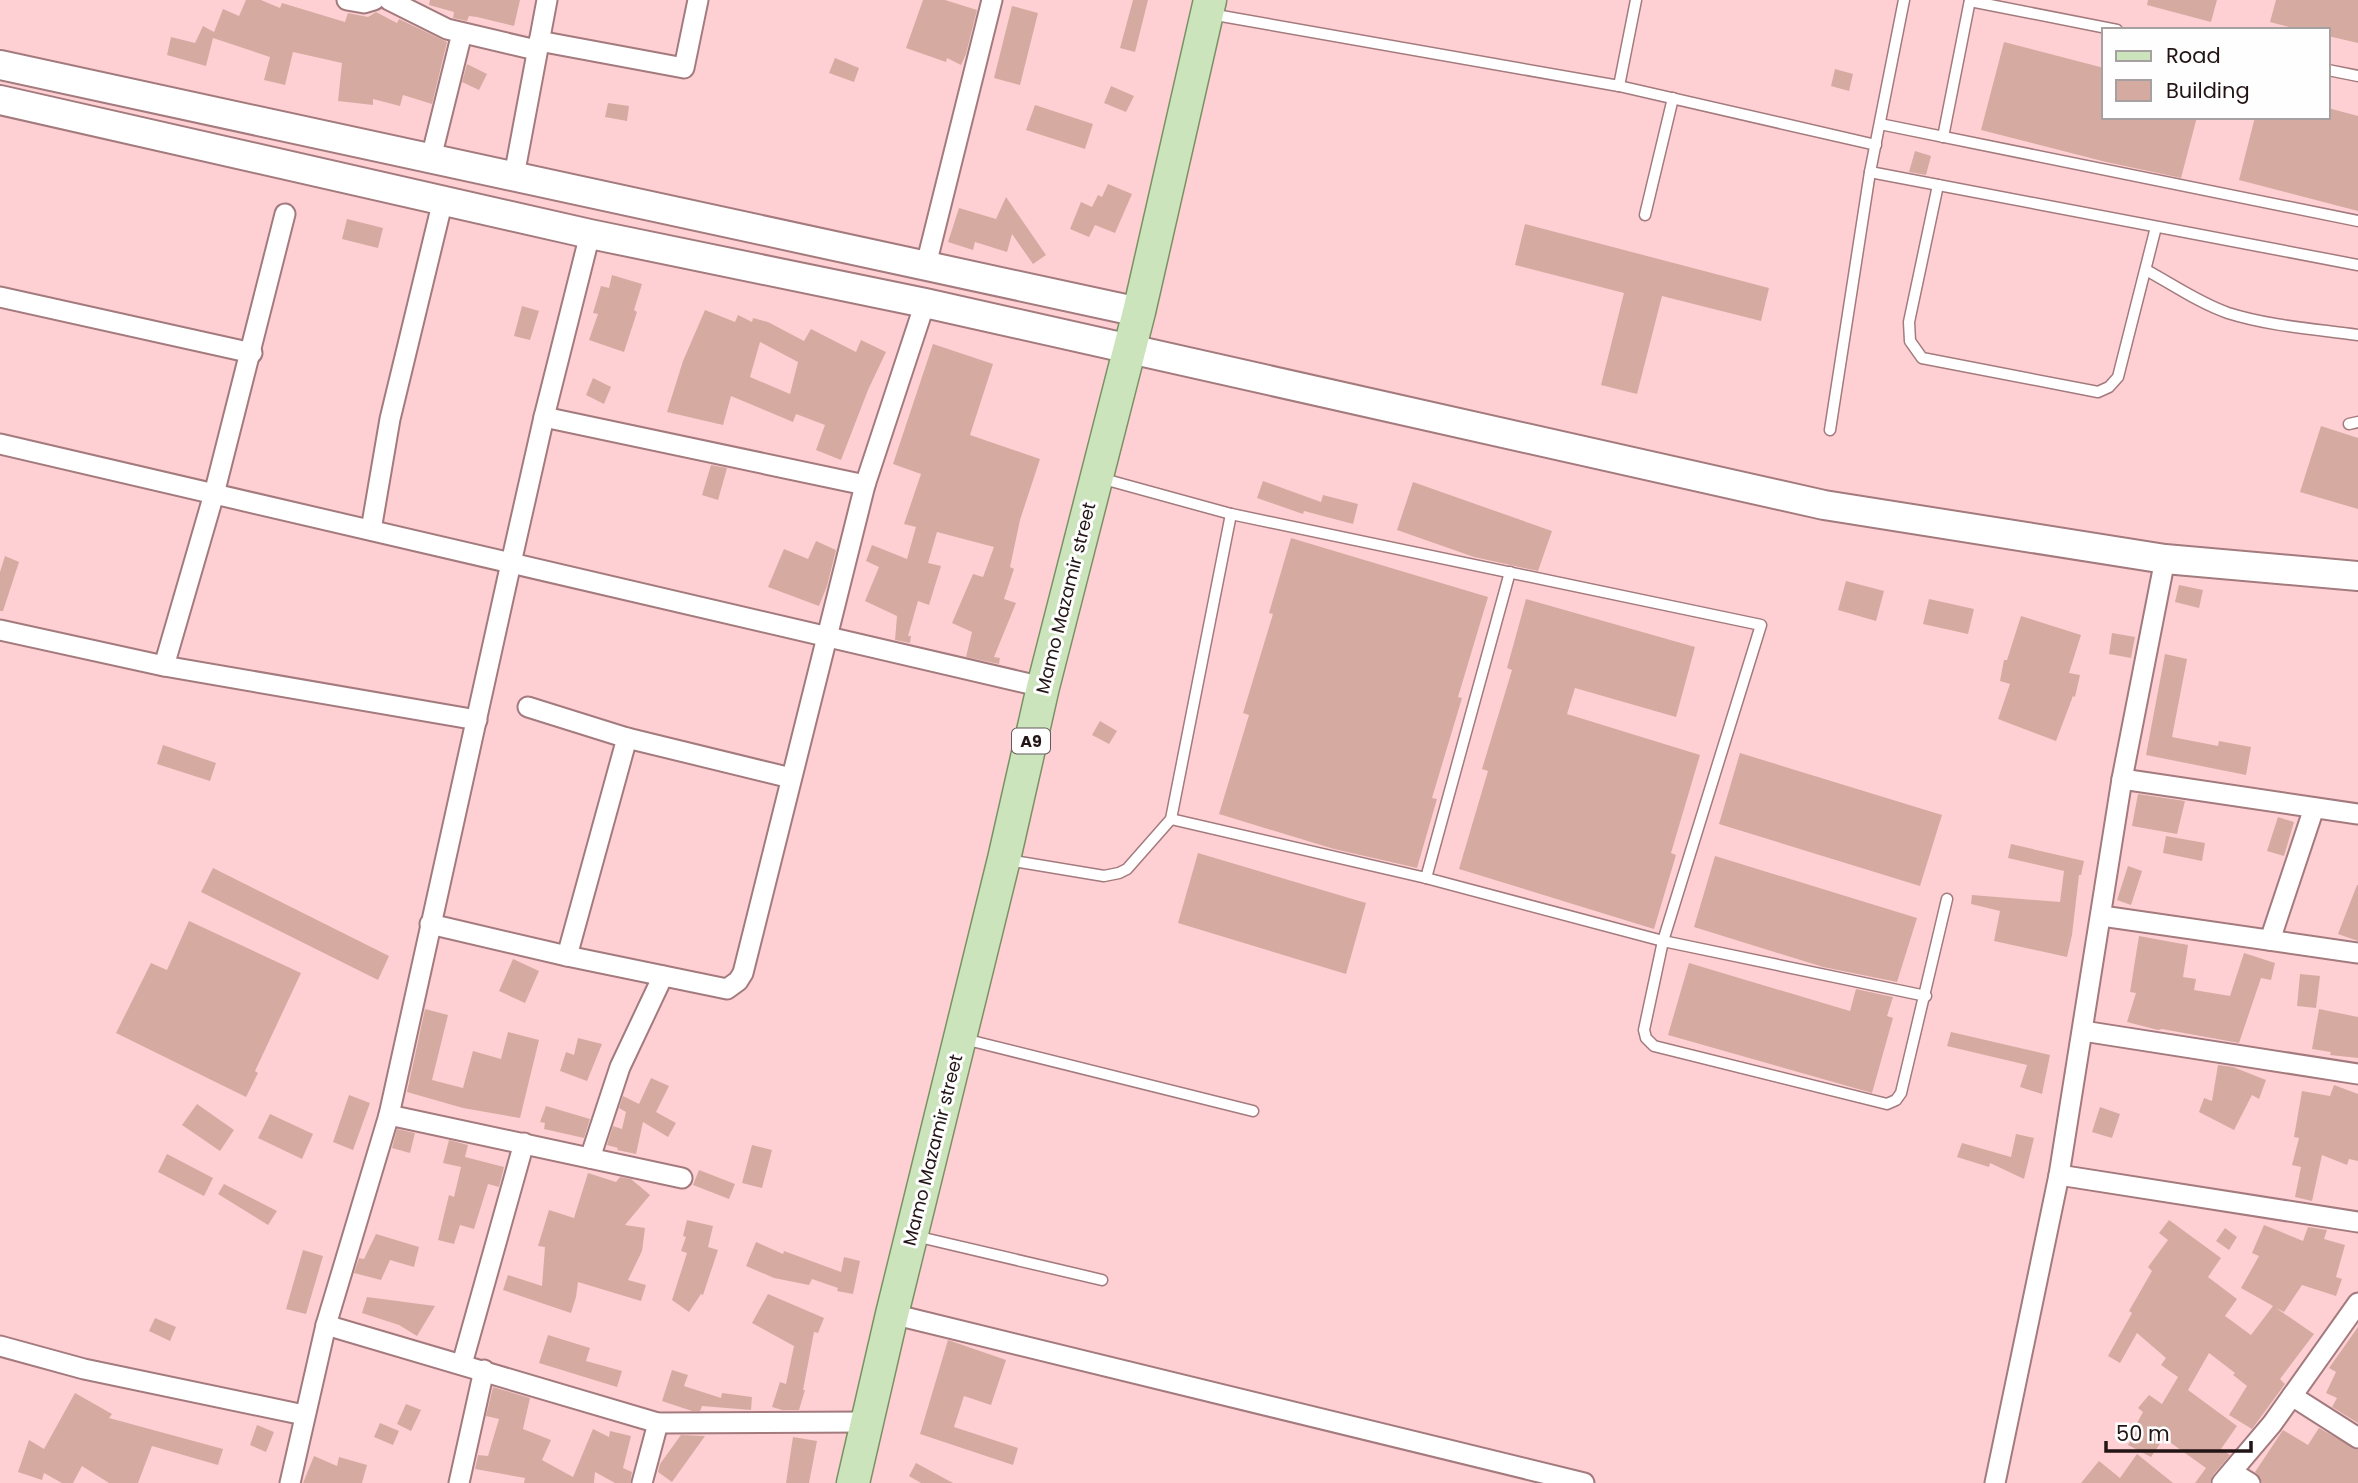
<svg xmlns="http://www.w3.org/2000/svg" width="2358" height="1483" font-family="Poppins,sans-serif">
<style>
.building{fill:#d5aba1;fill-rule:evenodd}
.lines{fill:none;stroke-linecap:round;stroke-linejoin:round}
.lane-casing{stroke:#a37a7d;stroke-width:13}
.street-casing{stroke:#a37a7d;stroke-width:23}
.secondary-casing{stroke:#a37a7d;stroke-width:32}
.primary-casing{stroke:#7b9065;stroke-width:35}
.lane{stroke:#fff;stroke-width:10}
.street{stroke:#fff;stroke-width:19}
.secondary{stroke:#fff;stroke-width:28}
.primary{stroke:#cce4bc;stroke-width:32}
.labels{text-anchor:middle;stroke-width:6;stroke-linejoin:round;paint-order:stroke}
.shield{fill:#fefefe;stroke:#655a5b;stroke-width:2}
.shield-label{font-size:16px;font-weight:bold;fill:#231415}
.street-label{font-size:18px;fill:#231415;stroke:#fefefe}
</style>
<rect width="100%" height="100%" fill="#fed0d3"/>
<g class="building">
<polygon points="246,0 261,0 280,8 282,3 345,22 348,13 368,17 376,12 397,23 399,19 447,42 432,104 403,95 400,106 373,99 373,105 338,101 342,63 293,52 285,85 264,80 270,57 213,38 206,66 167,55 171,37 195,43 203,26 214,32 223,9 239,16"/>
<polygon points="430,0 520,0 514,26 477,17 469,16 467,21 453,18 454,12 429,5"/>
<polygon points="923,0 945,0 977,10 966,54 961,65 947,58 946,62 906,48"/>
<polygon points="1133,0 1148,0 1135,52 1120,48"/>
<polygon points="2148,0 2217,0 2211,22 2147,5"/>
<polygon points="2276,0 2358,0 2358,43 2328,36 2328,30 2301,30 2270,22"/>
<polygon points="1012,6 1038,13 1020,85 994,78"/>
<polygon points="2004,42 2104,68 2104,117 2197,117 2181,178 2106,162 1981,130"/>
<polygon points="835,58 859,68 854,82 829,73"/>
<polygon points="467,64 487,74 479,90 462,82"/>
<polygon points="1835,69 1853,74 1849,91 1831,86"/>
<polygon points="1111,86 1134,96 1126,112 1104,103"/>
<polygon points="608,103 629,106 627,121 605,117"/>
<polygon points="1035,105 1093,124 1085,149 1026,130"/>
<polygon points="2328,108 2358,116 2358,211 2239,180 2255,117 2328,117"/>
<polygon points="1915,151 1931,156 1926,175 1909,172"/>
<polygon points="1108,184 1132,194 1115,233 1095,225 1089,237 1070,229 1081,202 1092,207 1098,195 1102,197"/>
<polygon points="1006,197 1046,255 1033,264 1012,234 1007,252 975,242 973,250 948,242 959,208 996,219"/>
<polygon points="347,219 383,228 378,248 342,239"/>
<polygon points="1525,224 1769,288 1761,321 1662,296 1637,394 1601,385 1624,293 1515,265"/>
<polygon points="612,275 642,284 634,310 637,312 624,352 589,340 598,314 593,313 601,286 609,288"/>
<polygon points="522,306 539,311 530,340 514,336"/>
<path d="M705,310l30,12 3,-7 14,7 1,-4 15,4 36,19 7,-12 45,23 5,-12 25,12 -18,38 -27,70 -25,-10 9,-25 -29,-11 -3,8 -62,-26 -8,29 -56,-13 16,-51zM760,342l38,20 -8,32 -40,-17z"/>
<polygon points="933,344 993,364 970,435 1040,459 1020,520 1010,567 1014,569 1004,599 1016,603 994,657 1000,658 999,664 966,657 972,632 952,623 973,574 983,577 994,547 937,532 928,563 941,566 929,605 918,601 908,636 911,636 910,643 895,640 897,616 865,601 879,567 866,561 872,545 907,559 916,527 904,524 921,474 893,464"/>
<polygon points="593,378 611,387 604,404 586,395"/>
<polygon points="2321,426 2358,438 2358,509 2300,492"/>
<polygon points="711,465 727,468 718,500 702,495"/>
<polygon points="1263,481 1321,502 1323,495 1358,504 1353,524 1304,511 1303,514 1257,498"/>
<polygon points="1413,482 1552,531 1538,571 1474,557 1397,530"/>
<polygon points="1291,538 1488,597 1458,697 1462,698 1432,798 1437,799 1417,868 1334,849 1219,814 1249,715 1243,713 1273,614 1269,613"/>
<polygon points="816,541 836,550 827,586 819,606 768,587 784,549 808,559"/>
<polygon points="5,556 19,562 3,611 0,611 0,572"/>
<polygon points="1846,581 1884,591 1876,621 1838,610"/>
<polygon points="2179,585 2203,590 2199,608 2175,602"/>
<polygon points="1526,599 1695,647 1676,717 1575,688 1567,714 1700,755 1671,853 1676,855 1654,929 1459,869 1488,771 1482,769 1512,670 1507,668"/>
<polygon points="1929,599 1974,609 1968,634 1923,624"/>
<polygon points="2021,616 2081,635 2069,673 2080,675 2075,697 2073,696 2056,741 1998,719 2010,684 2000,681 2004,660 2007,660"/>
<polygon points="2112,633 2135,637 2131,658 2109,654"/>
<polygon points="2165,654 2187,659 2172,737 2218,746 2219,741 2251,747 2246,775 2146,755"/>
<polygon points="1100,721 1117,731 1109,744 1092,735"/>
<polygon points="163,745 216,763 210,781 157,764"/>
<polygon points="1740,753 1942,815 1920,886 1719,824"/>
<polygon points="2138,794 2185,801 2177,834 2132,826"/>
<polygon points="2278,817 2294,822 2284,856 2267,851"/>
<polygon points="2166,836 2205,843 2202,861 2163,853"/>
<polygon points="2011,844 2084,861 2081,875 2079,875 2072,935 2067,957 1994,941 2000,911 1971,904 1972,895 2060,902 2064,871 2008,858"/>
<polygon points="1198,853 1366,903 1346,974 1178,923"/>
<polygon points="1715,856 1917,918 1897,982 1823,967 1694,927"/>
<polygon points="2128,866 2142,871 2131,905 2117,900"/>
<polygon points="213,868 389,956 378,980 201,892"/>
<polygon points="2357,885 2358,885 2358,941 2338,934"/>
<polygon points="189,921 301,973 255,1071 258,1073 246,1097 116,1033 151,963 167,970"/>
<polygon points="2139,936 2188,945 2183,977 2196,979 2194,990 2230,996 2244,953 2275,963 2271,980 2261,978 2239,1043 2162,1029 2158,1030 2127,1022 2136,993 2130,992"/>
<polygon points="513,959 539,971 525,1003 499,991"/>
<polygon points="1689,963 1850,1011 1856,989 1893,997 1887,1016 1893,1018 1872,1093 1668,1035"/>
<polygon points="2300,974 2320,976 2316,1008 2297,1006"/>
<polygon points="425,1009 448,1015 432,1080 463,1088 473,1051 501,1059 508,1032 539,1040 520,1118 463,1108 407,1092"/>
<polygon points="2319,1009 2358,1017 2358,1058 2330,1055 2331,1052 2312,1049"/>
<polygon points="1951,1032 2050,1055 2042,1094 2020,1087 2027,1065 1947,1046"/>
<polygon points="578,1038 602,1044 587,1081 560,1071 566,1052 574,1055"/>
<polygon points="2218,1065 2233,1067 2266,1080 2259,1099 2252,1095 2234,1130 2199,1112 2204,1098 2212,1101"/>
<polygon points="651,1078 669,1086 656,1112 676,1123 668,1137 643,1122 636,1154 617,1150 618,1148 607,1145 613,1126 622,1129 626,1112 619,1108 623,1096 639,1104"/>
<polygon points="2334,1085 2358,1094 2358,1161 2349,1159 2347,1165 2322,1155 2312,1201 2295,1197 2301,1167 2292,1165 2299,1138 2294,1137 2302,1091 2330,1096"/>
<polygon points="349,1095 370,1103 353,1150 333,1142"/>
<polygon points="197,1104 234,1130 220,1151 182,1125"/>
<polygon points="546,1106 590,1119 584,1138 544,1129 545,1123 540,1122"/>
<polygon points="2100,1107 2120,1114 2112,1138 2092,1132"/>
<polygon points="270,1114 313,1134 302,1159 258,1138"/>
<polygon points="397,1129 415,1133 410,1153 392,1148"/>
<polygon points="2016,1134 2034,1138 2024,1179 1990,1163 1989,1167 1957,1157 1962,1143 2011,1157"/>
<polygon points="449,1140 468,1145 465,1157 504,1167 499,1187 488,1184 474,1229 460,1225 454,1244 438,1240 449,1195 454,1197 461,1167 443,1163"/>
<polygon points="752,1145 772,1150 762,1188 742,1183"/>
<polygon points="167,1154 213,1178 204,1196 158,1172"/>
<polygon points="699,1170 735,1184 729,1199 693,1185"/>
<polygon points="588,1173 616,1182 620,1177 631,1179 650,1195 625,1225 645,1228 642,1251 628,1280 646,1285 641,1301 578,1282 576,1297 571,1313 503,1290 508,1275 542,1286 545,1247 538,1246 549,1210 574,1218"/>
<polygon points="224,1184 277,1211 268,1225 218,1194"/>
<polygon points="687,1220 713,1226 708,1247 718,1250 703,1295 701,1294 689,1312 672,1300 687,1253 681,1251 686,1237 683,1236"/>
<polygon points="2169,1220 2221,1258 2208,1277 2237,1299 2225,1316 2251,1335 2273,1306 2241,1288 2259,1256 2252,1253 2264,1225 2303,1241 2308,1227 2327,1230 2324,1239 2345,1245 2336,1277 2342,1279 2336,1296 2302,1285 2284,1312 2276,1308 2314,1334 2280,1379 2285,1384 2252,1429 2229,1415 2247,1386 2233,1375 2235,1373 2209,1353 2188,1390 2237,1426 2221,1449 2230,1455 2213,1475 2210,1483 2195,1483 2206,1468 2164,1438 2151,1457 2128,1445 2140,1425 2137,1423 2143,1412 2138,1408 2149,1395 2162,1404 2178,1377 2161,1365 2166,1358 2137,1333 2120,1363 2108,1356 2132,1313 2129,1311 2152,1271 2148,1267 2168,1240 2159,1233"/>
<polygon points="2225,1228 2237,1237 2229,1250 2216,1241"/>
<polygon points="376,1234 419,1247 414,1267 390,1260 381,1280 354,1273 359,1258 364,1259"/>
<polygon points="756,1242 783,1254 784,1251 841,1272 844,1257 860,1261 853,1294 837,1291 838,1288 812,1279 809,1285 774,1278 746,1266"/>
<polygon points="303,1250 323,1256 306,1314 286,1309"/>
<polygon points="768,1294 824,1318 818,1333 814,1332 803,1390 805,1390 799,1410 782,1410 772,1407 780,1382 786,1384 794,1346 752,1323"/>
<polygon points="367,1297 435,1306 417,1336 399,1325 362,1313"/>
<polygon points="155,1318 176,1327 170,1341 149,1331"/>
<polygon points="2358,1327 2358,1423 2332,1407 2337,1398 2326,1393 2336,1372 2329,1368"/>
<polygon points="548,1335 590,1348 586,1361 622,1371 617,1387 539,1363"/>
<polygon points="948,1340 1006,1360 991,1405 964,1396 954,1427 1018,1448 1013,1465 920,1434"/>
<polygon points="672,1370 688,1375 684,1386 721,1398 722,1393 752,1397 751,1410 702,1406 700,1411 692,1411 662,1401"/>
<polygon points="493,1387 530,1398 523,1429 551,1440 542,1460 573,1477 593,1429 609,1437 610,1431 631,1436 623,1468 632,1472 630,1483 615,1483 595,1472 594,1483 524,1483 525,1478 475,1469 478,1455 488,1456 499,1419 486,1416"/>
<polygon points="75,1393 112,1414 109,1418 223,1449 218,1465 152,1446 138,1483 109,1483 82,1466 73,1483 62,1483 44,1473 42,1480 18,1472 29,1440 44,1449"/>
<polygon points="406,1404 421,1410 411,1431 397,1424"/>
<polygon points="380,1423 399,1431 393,1445 374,1437"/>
<polygon points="257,1425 274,1432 266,1452 250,1445"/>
<polygon points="2319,1428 2358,1450 2358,1483 2262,1483 2260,1477 2255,1472 2283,1430 2308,1445"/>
<polygon points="681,1435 705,1436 672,1482 658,1472 660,1464"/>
<polygon points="793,1437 817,1441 809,1483 786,1483"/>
<polygon points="2137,1454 2173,1483 2081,1483 2099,1461 2120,1478"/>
<polygon points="314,1456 337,1466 339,1457 367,1465 362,1483 303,1483"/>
<polygon points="916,1463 953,1483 921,1483 909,1476"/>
</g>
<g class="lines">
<defs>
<g id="lane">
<polyline points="1970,1 2117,30"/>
<polyline points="1210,14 1619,86 1876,145"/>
<polyline points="2328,70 2358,76"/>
<polyline points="1619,86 1636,0"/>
<polyline points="1880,124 2358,221"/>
<polyline points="1943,137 1970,0"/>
<polyline points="1870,172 2358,265"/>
<polyline points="1938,185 1909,322 1910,341 1922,358 2098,392 2109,387 2118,377 2156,227"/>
<polyline points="1645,215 1673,98"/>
<path d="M2146,270c26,14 53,33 82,43 41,13 87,16 130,22"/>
<polyline points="2349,424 2358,422"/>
<polyline points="1830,430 1870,172 1904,0"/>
<polyline points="1100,478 1231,514 1761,625 1663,941 1644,1030 1646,1038 1654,1046 1887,1104 1896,1100 1901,1093 1947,899"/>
<polyline points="1171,819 1426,878 1663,941 1926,996"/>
<polyline points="1008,860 1104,876 1119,873 1127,869 1171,819 1231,514"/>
<polyline points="1426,878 1510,572"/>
<polyline points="964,1039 1253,1111"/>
<polyline points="915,1236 1102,1280"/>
</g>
<g id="street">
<polyline points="347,0 364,3 374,0"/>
<polyline points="389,0 447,29 536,50"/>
<polyline points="539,41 684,68 698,0"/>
<polyline points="431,158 462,33"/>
<polyline points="514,176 547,0"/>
<polyline points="926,265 992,0"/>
<polyline points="0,297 252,353"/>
<polyline points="544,417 865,485"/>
<polyline points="0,444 1043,687"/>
<polyline points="371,530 390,419 443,200"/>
<polyline points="0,630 164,666 477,720"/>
<polyline points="164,666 214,494 285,214"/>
<polyline points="528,707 627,738 791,778"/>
<polyline points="2122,779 2358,814"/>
<polyline points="2102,916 2358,953"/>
<polyline points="430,924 567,956 727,989 738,981 743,973 865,485 925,303"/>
<polyline points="2270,940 2314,808"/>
<polyline points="567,956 627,738"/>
<polyline points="2083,1031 2358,1074"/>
<polyline points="389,1115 682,1178"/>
<polyline points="590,1158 620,1067 663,976"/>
<polyline points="2059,1175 2358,1222"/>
<polyline points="892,1314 1584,1483"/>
<polyline points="326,1325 658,1423 868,1422"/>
<polyline points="0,1346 84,1369 304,1415"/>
<polyline points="462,1364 524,1143"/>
<polyline points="2292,1396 2358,1438"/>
<polyline points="2232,1472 2250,1483"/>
<polyline points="290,1483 326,1325 389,1115 511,563 544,417 590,234"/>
<polyline points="459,1483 484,1370"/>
<polyline points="642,1483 658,1423"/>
<polyline points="1995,1483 2059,1175 2122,779 2165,559"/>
<polyline points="2222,1483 2272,1424 2358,1303"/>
</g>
<g id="secondary">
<polyline points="0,65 1139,312"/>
<polyline points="0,100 590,234 925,303 1824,505 2165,559 2358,576"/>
</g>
<polyline id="primary" points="853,1483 892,1314 1004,859 1043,687 1139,312 1210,0"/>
</defs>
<use href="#lane" class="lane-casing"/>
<use href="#street" class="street-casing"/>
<use href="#secondary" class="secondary-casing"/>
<use href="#primary" class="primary-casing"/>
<use href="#lane" class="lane"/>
<use href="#street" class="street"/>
<use href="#secondary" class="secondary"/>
<use href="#primary" class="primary"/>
</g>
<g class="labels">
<rect class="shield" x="1012" y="728.5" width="38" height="25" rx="5"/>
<g class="shield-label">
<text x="1031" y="747">A9</text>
</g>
<g class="street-label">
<text transform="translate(1066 598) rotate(-76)" y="6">Mamo Mazamir street</text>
<text transform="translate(933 1150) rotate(-76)" y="6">Mamo Mazamir street</text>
</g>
</g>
<rect x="2102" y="28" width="228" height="91" fill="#fefefe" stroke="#a6a0a1" stroke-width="2"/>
<rect x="2116" y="51" width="35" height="10" fill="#cce4bc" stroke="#a6a0a1" stroke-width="2"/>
<text x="2166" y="63" font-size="21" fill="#231415">Road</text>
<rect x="2116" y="80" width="35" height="21" fill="#d5aba1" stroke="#a6a0a1" stroke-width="2"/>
<text x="2166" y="98" font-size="21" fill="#231415">Building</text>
<path d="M2106 1441v10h145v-10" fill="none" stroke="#231415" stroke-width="3.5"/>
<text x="2116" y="1441" font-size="21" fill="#231415" stroke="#fefefe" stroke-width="5" paint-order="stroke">50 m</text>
</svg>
